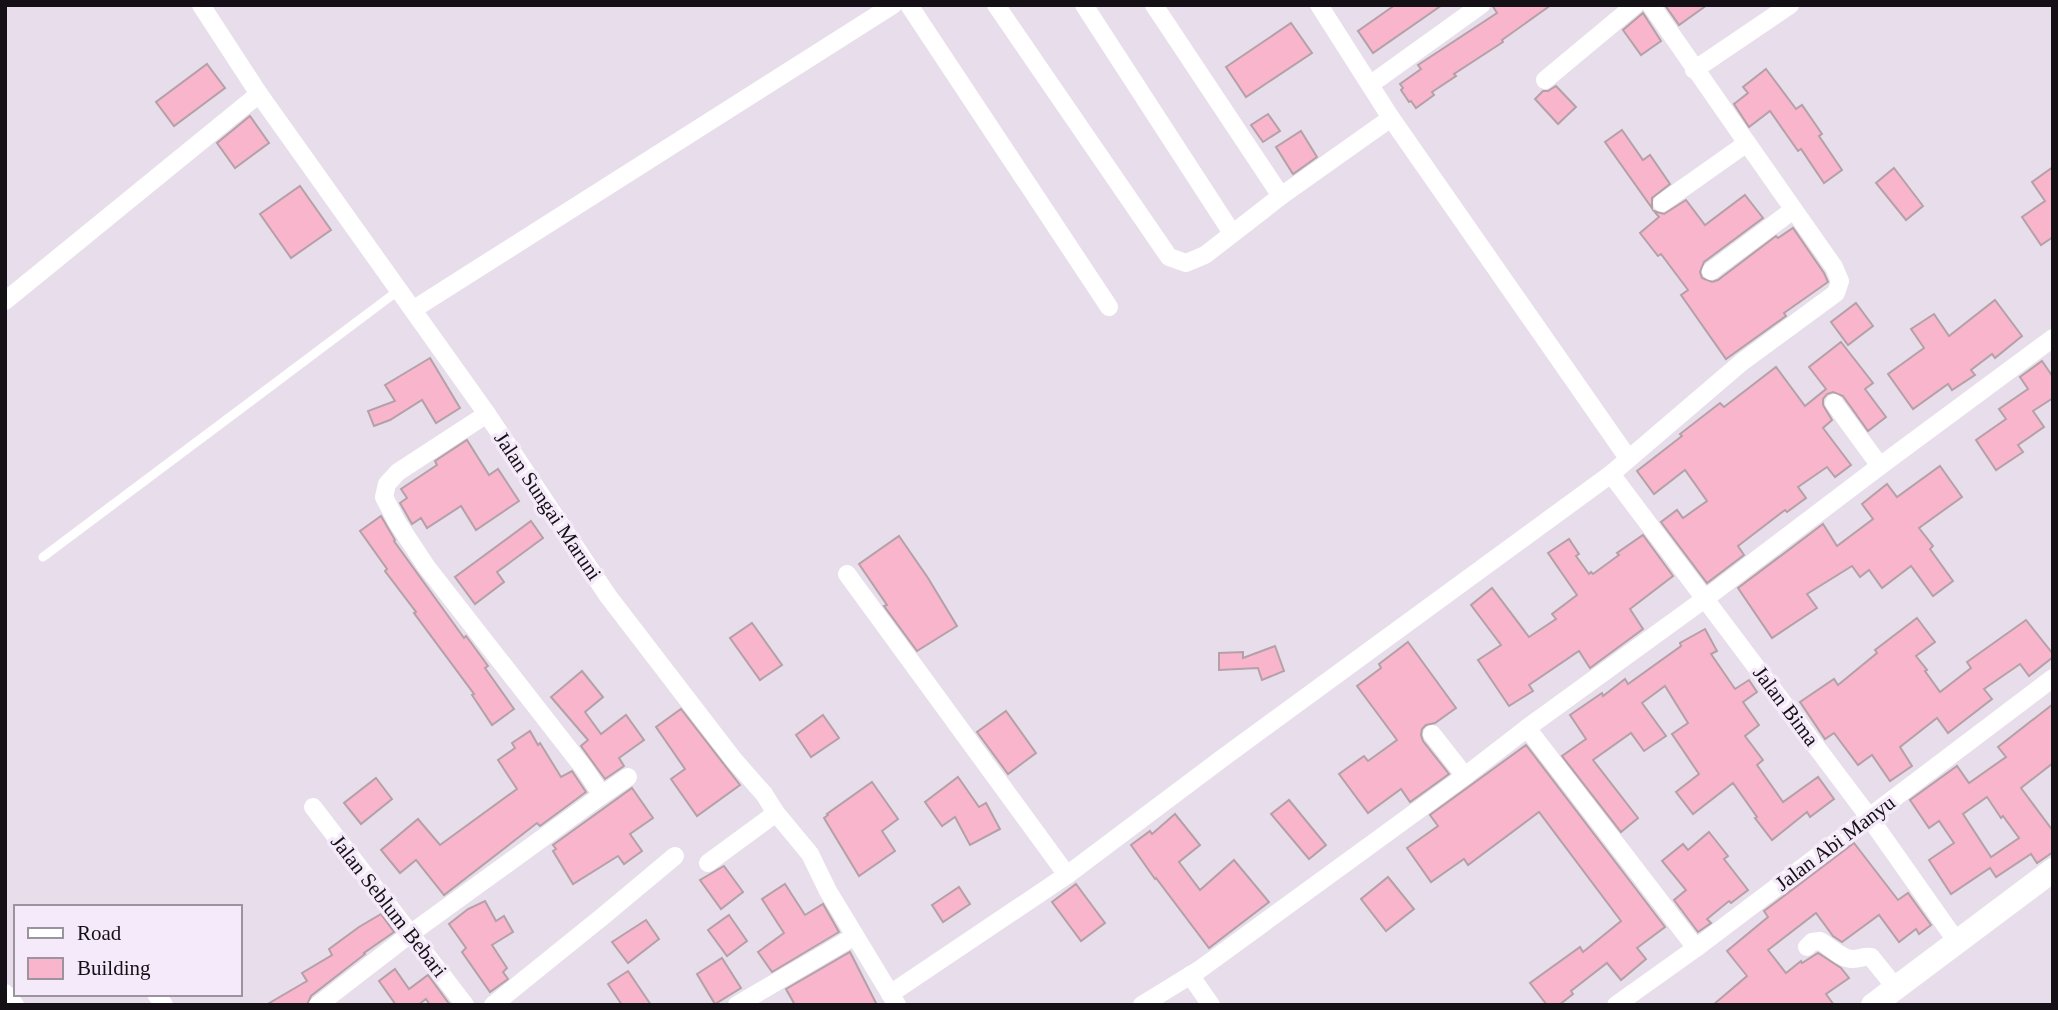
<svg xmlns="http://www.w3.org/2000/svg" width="2058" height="1010" font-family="'Times New Roman',serif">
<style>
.building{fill:#f8b5cc;stroke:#b4a1a7;stroke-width:2;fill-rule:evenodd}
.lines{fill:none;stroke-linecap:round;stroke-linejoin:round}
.service{stroke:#fff;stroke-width:9}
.minor{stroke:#fff;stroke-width:18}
.secondary{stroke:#fff;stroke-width:24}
.labels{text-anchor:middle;stroke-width:7;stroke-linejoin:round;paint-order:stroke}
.street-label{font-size:21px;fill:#141015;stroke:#f5eaf9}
</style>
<rect width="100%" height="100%" fill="#e7ddeb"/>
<g class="building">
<polygon points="1395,5 1442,5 1373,53 1358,31"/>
<polygon points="1492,5 1551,5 1502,40 1503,42 1454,74 1456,76 1432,92 1434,95 1416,108 1411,101 1409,102 1401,90 1403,88 1400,84 1421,69 1418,65 1497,13"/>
<polygon points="1665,5 1707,5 1679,25"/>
<polygon points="1643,13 1661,41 1641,55 1623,30"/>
<polygon points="1291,23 1312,53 1246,97 1226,67"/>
<polygon points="207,64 225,88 174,126 156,102"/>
<polygon points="1766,69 1796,109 1802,105 1822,134 1819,136 1842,170 1824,183 1801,149 1798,151 1770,111 1749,127 1734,104 1748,93 1743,87"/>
<polygon points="1556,86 1576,107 1558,124 1535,99 1543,91 1548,91"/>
<polygon points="1268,114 1280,131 1263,142 1251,125"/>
<polygon points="250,116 269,143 235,168 217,143"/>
<polygon points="1622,130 1643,160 1650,155 1670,184 1652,198 1652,208 1605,142"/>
<polygon points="1301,131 1317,157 1293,174 1276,147"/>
<polygon points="2053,167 2053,237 2041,245 2022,217 2045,201 2032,182"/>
<polygon points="1894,168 1923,206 1906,220 1876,183"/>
<polygon points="300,186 331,230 291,258 260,214"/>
<polygon points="1745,195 1763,218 1704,262 1700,272 1702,278 1712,282 1718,280 1776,236 1778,238 1793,228 1824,273 1828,282 1784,313 1786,316 1726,359 1681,295 1688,290 1661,254 1658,256 1640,233 1659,217 1654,211 1664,214 1686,200 1705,225"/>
<polygon points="1995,300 2022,336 1995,358 1992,354 1971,370 1975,375 1952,390 1948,384 1913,409 1888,374 1924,348 1911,329 1934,314 1949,336"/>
<polygon points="1856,303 1873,326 1848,345 1831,322"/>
<polygon points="1841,342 1873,383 1865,389 1886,417 1868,431 1843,396 1833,392 1827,394 1823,399 1823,405 1832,420 1823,428 1851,465 1835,477 1827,467 1798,487 1806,498 1787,512 1785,510 1738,546 1744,555 1707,583 1661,522 1677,510 1683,518 1707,501 1685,470 1654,494 1637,471 1682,436 1680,434 1720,403 1724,407 1776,367 1805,406 1826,389 1809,367"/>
<polygon points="430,358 460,408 436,423 422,400 390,420 374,426 368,411 395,401 385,385"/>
<polygon points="2042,361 2053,377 2053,398 2033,411 2044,427 2018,445 2023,452 1996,470 1976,440 2006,419 1999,409 2028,389 2020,377"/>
<polygon points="467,440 489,475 498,469 519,501 476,530 461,506 427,528 421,518 412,524 400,503 407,498 401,489 437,465 435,461"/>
<polygon points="1940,466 1962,497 1919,528 1933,546 1930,549 1953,581 1933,596 1911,566 1882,588 1869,570 1860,577 1852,566 1807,594 1817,608 1772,638 1738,588 1823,524 1837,546 1873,519 1862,504 1887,484 1897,497"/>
<polygon points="381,516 395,540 394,541 464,638 466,636 472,644 488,666 485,668 514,709 492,725 472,695 474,694 414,613 416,612 385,571 387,569 360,531"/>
<polygon points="531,521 543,538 497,572 504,582 475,604 455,577"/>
<polygon points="1643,535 1673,576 1630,609 1643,629 1590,668 1579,651 1529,685 1533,691 1509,706 1478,660 1501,645 1471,605 1492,588 1529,637 1556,619 1552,614 1577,595 1548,553 1569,539 1579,554 1576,556 1589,574 1591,572 1593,574 1619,555 1617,553"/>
<polygon points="899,536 928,578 957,626 917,651 884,606 887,605 859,564"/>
<polygon points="1917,618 1935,642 1916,656 1927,670 1925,671 1940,692 1971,668 1967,662 2026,620 2053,654 2053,657 2029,676 2020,664 1984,689 1992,699 1948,733 1937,718 1900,747 1912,766 1890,781 1872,755 1858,765 1834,733 1825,739 1800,702 1834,679 1838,685 1877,653 1875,650"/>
<polygon points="752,623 782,665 760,680 730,638"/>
<polygon points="1705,629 1717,651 1711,654 1735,689 1749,680 1757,692 1743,702 1759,725 1745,736 1763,760 1757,765 1783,802 1818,777 1834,799 1810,817 1807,812 1772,840 1755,818 1757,817 1733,783 1693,814 1676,792 1699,774 1672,734 1688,723 1665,686 1642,703 1666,736 1644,751 1631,733 1593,760 1638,818 1621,832 1562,756 1586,739 1570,715 1602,693 1603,696 1625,679 1628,684 1681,646 1680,643"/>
<polygon points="1408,642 1456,708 1435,723 1426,725 1422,729 1421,735 1423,741 1449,774 1410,802 1401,789 1368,813 1339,774 1364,756 1368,761 1397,740 1357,686 1381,668 1379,664"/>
<polygon points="1275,646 1284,671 1262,680 1258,668 1219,670 1219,653 1243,652 1243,658"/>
<polygon points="582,671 603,697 585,712 601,734 626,715 644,740 619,758 624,766 605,779 581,746 588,740 551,697"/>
<path d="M2053,704v59l-32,25 32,43v21l-16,11 -6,-9 -35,23 -6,-9 -39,26 -22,-34 25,-17 -15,-22 -10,7 -19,-28 47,-34 12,17 37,-26 -8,-10zM1987,797l14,21 2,-2 16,22 -28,19 -28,-43z"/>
<polygon points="681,709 740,785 697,816 671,779 685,769 656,727"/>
<polygon points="1006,711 1036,753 1008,774 977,732"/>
<polygon points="823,715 839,738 811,757 796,735"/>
<polygon points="530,731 538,745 540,743 561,777 572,771 586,792 540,826 537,823 444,895 416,860 400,873 381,850 418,819 440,845 517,789 498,760 515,748 512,743"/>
<polygon points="1526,745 1665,927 1637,948 1646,959 1621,980 1607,963 1571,991 1573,994 1559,1005 1547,1005 1530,983 1580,947 1583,952 1621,921 1539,812 1468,865 1464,859 1431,882 1407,848 1438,826 1430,815"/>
<polygon points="958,777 979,807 986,803 1000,829 970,845 955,817 942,826 925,802"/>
<polygon points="376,778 392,799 361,824 344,803"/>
<polygon points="872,782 898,819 882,831 895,851 859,876 824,818 828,815 827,814"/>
<polygon points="632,788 653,818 630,834 642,851 624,864 618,856 573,884 553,851 556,849 553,845"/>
<polygon points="1289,800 1326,845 1309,859 1271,814"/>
<polygon points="1175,814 1200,845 1179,862 1200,890 1234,860 1269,902 1209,948 1156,878 1155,879 1131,845 1150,831 1152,834"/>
<polygon points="1709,832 1728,856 1724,859 1748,890 1731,903 1729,901 1707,919 1711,923 1698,932 1674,900 1686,890 1662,861 1683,844 1688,850"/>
<polygon points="1854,843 1898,900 1908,893 1931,925 1919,934 1916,929 1899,942 1879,915 1842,942 1833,936 1816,913 1768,950 1786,973 1801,961 1802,963 1818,953 1841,968 1849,978 1826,994 1834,1005 1713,1005 1747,976 1727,951 1768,917 1764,911"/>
<polygon points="724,866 743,892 721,909 700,880"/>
<polygon points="1388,877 1414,909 1386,931 1361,899"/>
<polygon points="785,884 805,915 823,904 839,932 772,972 758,952 784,933 762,899"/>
<polygon points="1076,884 1105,923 1081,941 1052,902"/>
<polygon points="959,887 970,904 943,922 932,905"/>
<polygon points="485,901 496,921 504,916 513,932 492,945 507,968 503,972 508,979 490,992 462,952 466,948 449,924 468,909"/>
<polygon points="381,914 394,932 364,953 365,954 311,996 307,1005 266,1005 307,981 302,973 332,955 329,949 359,927"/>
<polygon points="729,915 747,941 727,956 708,930"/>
<polygon points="646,920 659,939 628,963 612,942"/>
<polygon points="850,952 877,1005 795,1005 786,989"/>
<polygon points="722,958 741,988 715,1004 697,974"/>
<polygon points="395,969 409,989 428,975 450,1005 430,1005 426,999 418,1005 396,1005 379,981"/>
<polygon points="628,971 651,1005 622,1005 608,984"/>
</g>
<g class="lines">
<polyline class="service" points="43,557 399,290"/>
<g class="minor">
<polyline points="201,5 259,94 487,414 608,596 734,760 764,794 776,813 810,854 828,891 897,1005"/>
<polyline points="909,5 1109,307"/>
<polyline points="996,5 1169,257 1186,263 1205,255 1281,196 1391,118"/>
<polyline points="1084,5 1232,233"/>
<polyline points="1154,5 1281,196"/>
<polyline points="1319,5 1391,118 1628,458"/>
<polyline points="1651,5 1747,143"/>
<polyline points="1694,70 1790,5"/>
<polyline points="1545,80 1635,5"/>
<polyline points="1371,84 1481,5"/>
<polyline points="1711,271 1793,210"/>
<polyline points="5,301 259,94"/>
<polyline points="414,309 893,5"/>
<polyline points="1880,466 2053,338"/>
<polyline points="1611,474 1869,817 1957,942"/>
<polyline points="847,574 1067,875"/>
<polyline points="1527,728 1696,948"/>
<polyline points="1432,734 1465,776 1527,728 1706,598 1880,466 1834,403"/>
<polyline points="602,795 628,777"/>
<polyline points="313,807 465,1005"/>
<polyline points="708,863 776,813"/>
<path d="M1807,947l5,-5 8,-1c10,5 20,18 33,18 7,0 11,-3 18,-2l25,31"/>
<polyline points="1190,975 1211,1005"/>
<polyline points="5,993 15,1005"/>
<polyline points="156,994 164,1005"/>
<polyline points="890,994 1067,875 1220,760 1611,474 1742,362 1836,293 1840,281 1834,267 1747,143 1662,203"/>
<polyline points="318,1005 410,934 602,795 583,767 426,566 397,522 384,497 387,484 398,472 487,414"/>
<polyline points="493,1005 602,917 675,856"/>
<polyline points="737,1005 855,936"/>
<polyline points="1142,1005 1199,970 1465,776"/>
<polyline points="1616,1005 1696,948 2053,678"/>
</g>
<polyline class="secondary" points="1873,1005 2053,870"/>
</g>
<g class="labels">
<g class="street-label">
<text transform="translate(548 506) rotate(56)" y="7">Jalan Sungai Maruni</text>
<text transform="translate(1786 706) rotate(53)" y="7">Jalan Bima</text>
<text transform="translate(1835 843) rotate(-37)" y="7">Jalan Abi Manyu</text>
<text transform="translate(389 906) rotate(52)" y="7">Jalan Seblum Bebari</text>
</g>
</g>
<rect width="2058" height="1010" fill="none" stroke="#141015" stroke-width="14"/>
<rect x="14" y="905" width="228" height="91" fill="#f5eaf9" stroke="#9b939e" stroke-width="2"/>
<rect x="28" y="928" width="35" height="10" fill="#ffffff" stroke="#9b939e" stroke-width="2"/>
<text x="77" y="940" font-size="21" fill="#141015">Road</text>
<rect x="28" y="958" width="35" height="21" fill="#f8b5cc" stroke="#9b939e" stroke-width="2"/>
<text x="77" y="975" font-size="21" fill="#141015">Building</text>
</svg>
